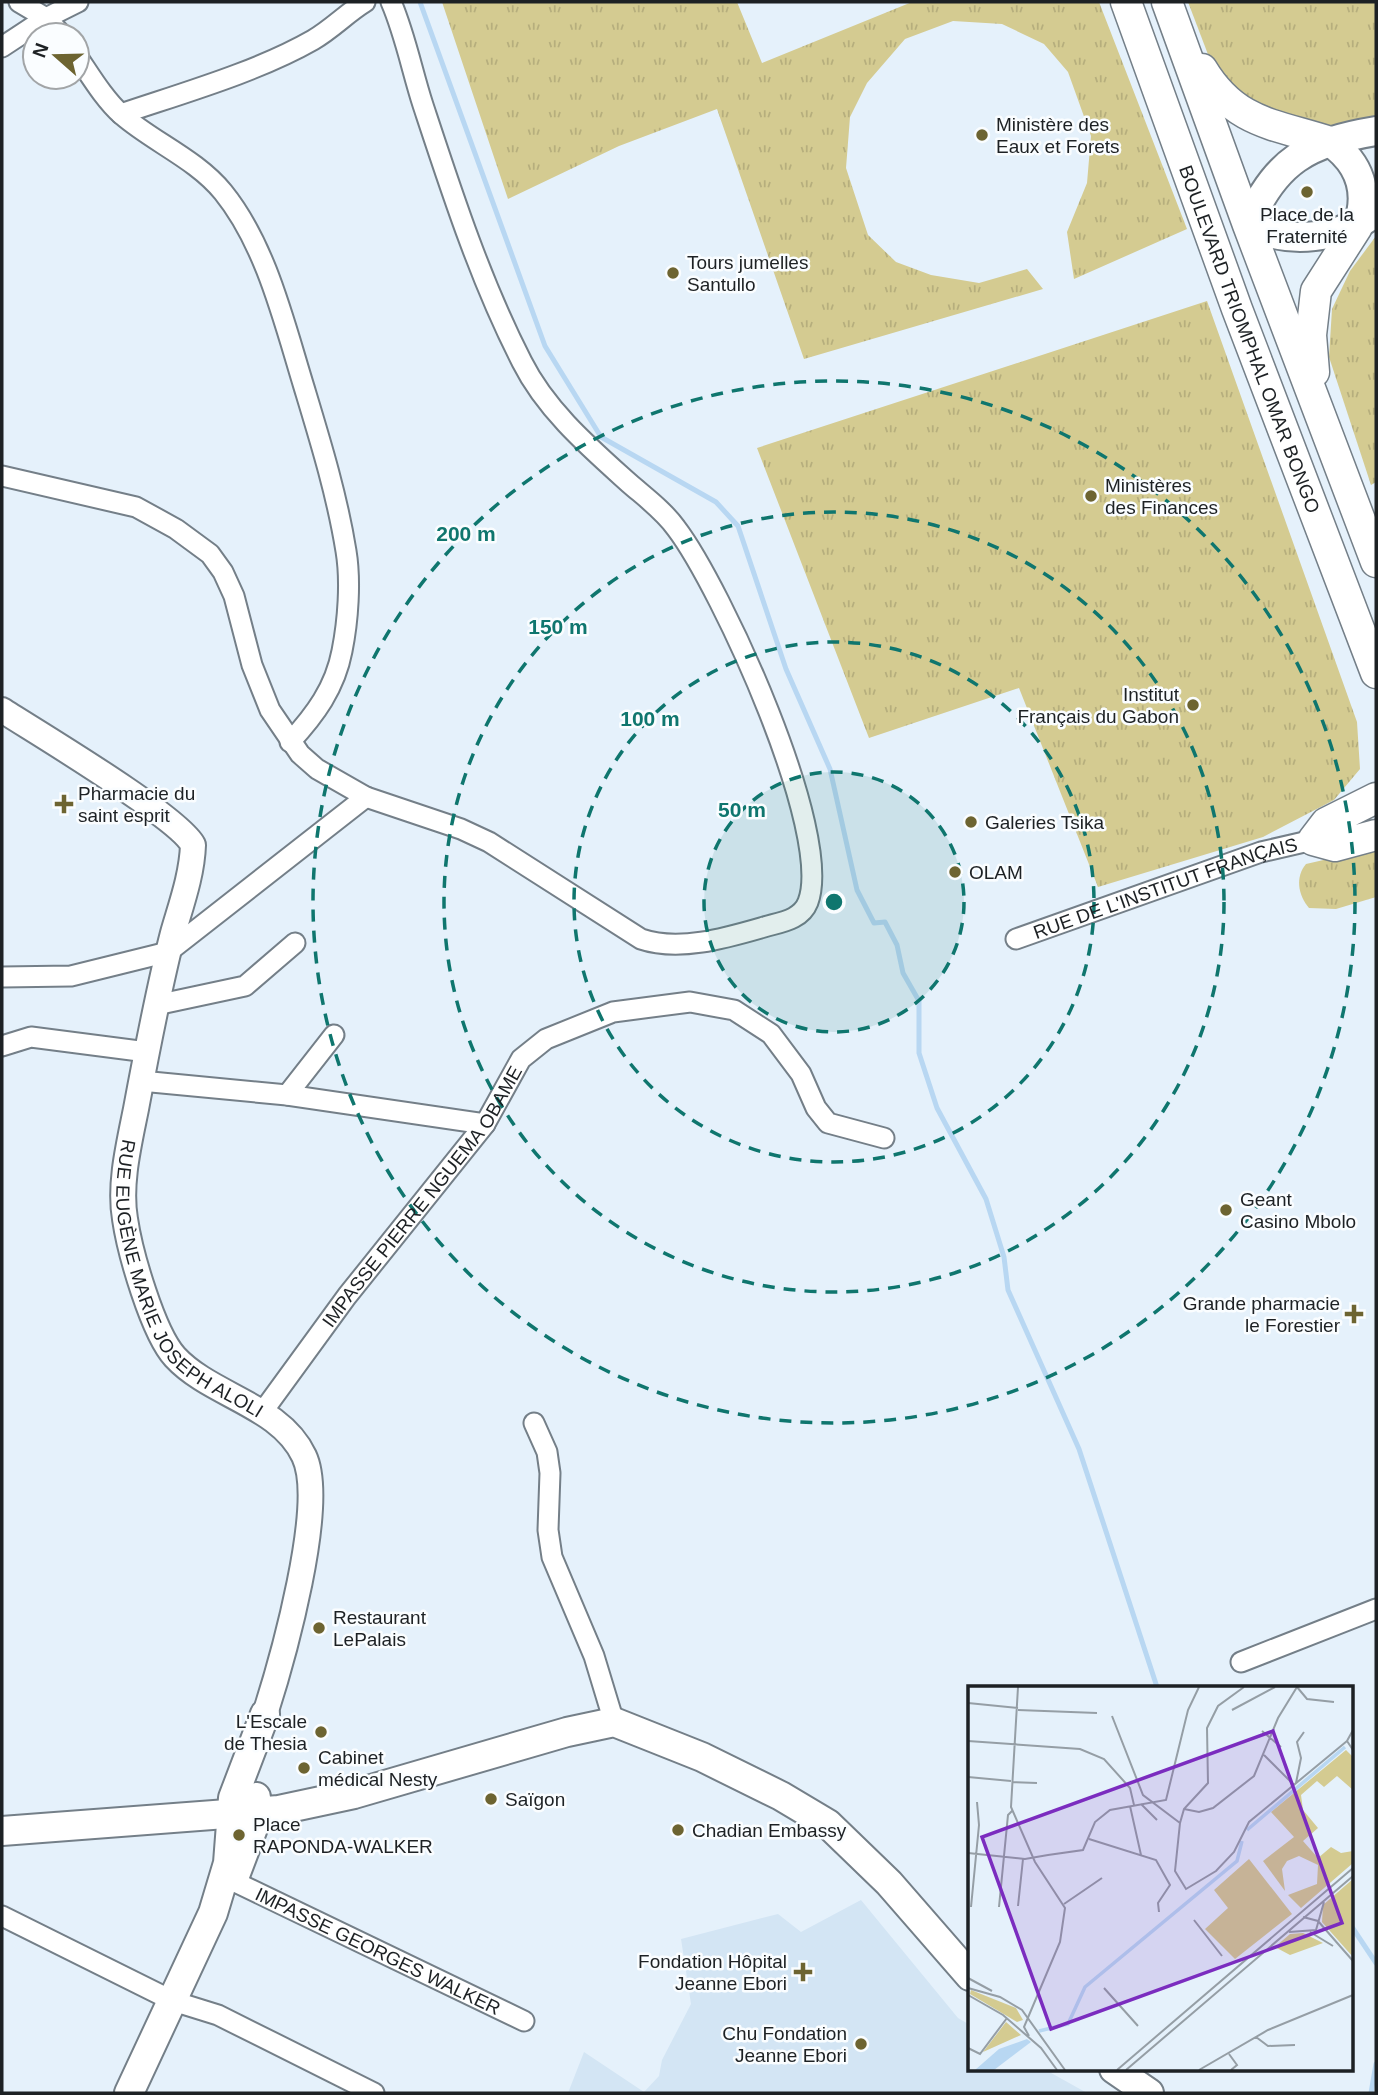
<svg xmlns="http://www.w3.org/2000/svg" width="1378" height="2095" font-family="Arial,sans-serif">
<style>
.built{fill:#d3e5f4}
.grass{fill:url(#grass-tufts)}
.lines{fill:none;stroke-linecap:round;stroke-linejoin:round}
.stream{stroke:#b8d7f2;stroke-width:5}
.minor-casing{stroke:#747f88;stroke-width:23}
.tertiary-casing{stroke:#747f88;stroke-width:28}
.secondary-casing{stroke:#747f88;stroke-width:32}
.primary-casing{stroke:#747f88;stroke-width:33}
.minor{stroke:#fff;stroke-width:19}
.tertiary{stroke:#fff;stroke-width:24}
.secondary{stroke:#fff;stroke-width:28}
.primary{stroke:#fff;stroke-width:30}
.ring{fill:none;stroke:#0f766e;stroke-width:3.5;stroke-dasharray:12 9}
.poi-dot{fill:#6d6431;stroke:#fafdff;stroke-width:2.5}
.labels{text-anchor:middle;stroke-width:5;stroke-linejoin:round;paint-order:stroke}
.poi-label{font-size:19px;fill:#1d2124;stroke:#fafdff;text-anchor:start}
.street-label{font-size:19px;fill:#1d2124;stroke:#fafdff}
.inset-river{fill:none;stroke:#b8d7f2;stroke-width:3.5}
.inset-road{fill:none;stroke:#959ea5;stroke-width:2}
.view{fill:#7b2cbf;fill-opacity:0.15;stroke:#7b2cbf;stroke-width:3.5}
.inset-edge{fill:none;stroke:#1d2124;stroke-width:3.5}
.centre{fill:#0f766e;stroke:#fafdff;stroke-width:3.5}
.ring-label{font-size:21px;text-anchor:middle;font-weight:bold;fill:#0f766e;stroke:#fafdff;stroke-width:5;stroke-linejoin:round;paint-order:stroke}
</style>
<defs>
<pattern id="grass-tufts" width="24" height="20" patternUnits="userSpaceOnUse" patternTransform="scale(1.75)"><rect width="24" height="20" fill="#d4cb91"/><path d="M3 7l-1-3M5 7V3M7 7l1-3M15 17l-1-3M17 17v-4M19 17l1-3" fill="none" stroke="#b6ae7d"/></pattern>
</defs>
<rect width="100%" height="100%" fill="#e5f1fb"/>
<polygon class="built" points="861,1900 958,2018 970,2025 970,2069 1044,2069 1087,2093 568,2093 584,2052 644,2092 659,2076 662,2060 691,2004 681,1939 778,1914 801,1932"/>
<g class="grass">
<polygon points="442,2 737,2 762,63 912,2 1099,2 1187,229 1074,279 1067,232 1087,183 1091,136 1068,72 1044,44 1002,24 953,21 905,39 867,83 850,117 846,168 868,235 896,262 931,275 979,283 1027,269 1043,289 804,359 717,109 619,146 508,199"/>
<polygon points="1188,2 1376,2 1376,118 1333,128 1266,115 1217,78"/>
<polygon points="1376,236 1376,482 1371,485 1329,357 1332,309 1350,271"/>
<polygon points="1207,301 1357,722 1360,769 1334,800 1263,837 1098,887 1019,688 869,738 757,448"/>
<path d="M1376,848v49l-40,12 -27,-1c-11,-13 -14,-31 -3,-44z"/>
</g>
<g class="lines">
<g class="stream">
<polyline points="420,2 545,346 601,437 716,502 738,526 786,669 830,769 857,890 874,923 885,922 897,945 903,973 919,1001 919,1053 937,1108 986,1199 1004,1257 1008,1290 1079,1449 1157,1687"/>
<polyline points="1352,1927 1376,1963"/>
<polyline points="1371,2093 1376,2064"/>
</g>
<defs>
<g id="minor">
<polyline points="19,2 46,18 62,35"/>
<polyline points="2,47 46,18 78,2"/>
<path d="M77,56c13,19 27,43 45,59 31,27 74,44 101,77 43,53 61,130 81,195 16,53 33,108 42,164 5,30 2,70 -4,100 -7,37 -27,64 -52,91"/>
<path d="M121,114c62,-21 136,-42 192,-74 19,-11 34,-27 52,-38"/>
<path d="M2,476l134,31 40,22 34,25 13,18 11,24 18,69 18,45 30,44 17,15 49,28 95,32 28,13 152,97c38,13 85,-1 123,-12 17,-5 37,-7 44,-25 26,-69 -87,-315 -132,-374 -12,-17 -31,-31 -47,-45 -40,-36 -83,-73 -107,-121 -42,-82 -70,-169 -99,-257 -11,-34 -18,-71 -32,-103"/>
<path id="s1" d="M1016,939l245,-87 52,-12"/>
<polyline points="2,977 71,976 168,952 366,797"/>
<polyline points="156,1005 245,986 295,943"/>
<polyline points="2,1046 31,1037 147,1052"/>
<polyline points="141,1081 287,1095 485,1124"/>
<polyline points="287,1095 334,1035"/>
<path id="s2" d="M261,1414l86,-118 138,-172 36,-65 25,-20 67,-27 77,-10 44,8 37,24 30,40 15,34 12,15 56,15"/>
<polyline points="534,1423 547,1452 550,1473 548,1530 552,1557 594,1656 614,1722"/>
<polyline points="1241,1662 1376,1609"/>
<path id="s3" d="M233,1881l291,140"/>
<polyline points="2,1916 173,2001 218,2015 374,2093"/>
</g>
<g id="tertiary">
<path id="s4" d="M2,710c34,22 177,107 191,135 -1,30 -12,60 -20,88 -15,58 -26,117 -37,176 -7,35 -17,75 -11,110 5,34 28,114 50,138 36,39 105,48 129,99 23,48 -22,205 -39,258"/>
</g>
<g id="secondary">
<path d="M1376,131c-67,11 -102,30 -128,94 41,20 93,14 128,-13"/>
<path d="M1330,142c30,21 40,51 27,85"/>
<polyline points="2,1831 279,1810 354,1794 567,1732 614,1722 702,1757 781,1796 828,1824 889,1883 970,1976"/>
<polyline points="234,1878 253,1828 256,1797"/>
<polyline points="1114,2069 1149,2093"/>
<polyline points="129,2093 213,1913 228,1863 233,1798 265,1714"/>
</g>
<g id="primary">
<path id="s5" d="M1126,2l111,307 139,364"/>
<polyline points="1167,2 1248,225 1376,562"/>
<path d="M1202,69c33,55 73,55 128,73"/>
<polyline points="1314,372 1311,335 1316,291 1357,227"/>
<polyline points="1376,798 1326,823 1313,840 1335,846 1376,835"/>
</g>
</defs>
<use href="#minor" class="minor-casing"/>
<use href="#tertiary" class="tertiary-casing"/>
<use href="#secondary" class="secondary-casing"/>
<use href="#primary" class="primary-casing"/>
<use href="#minor" class="minor"/>
<use href="#tertiary" class="tertiary"/>
<use href="#secondary" class="secondary"/>
<use href="#primary" class="primary"/>
</g>
<circle cx="834" cy="902" r="130" fill="#0f766e" fill-opacity=".12"/>
<g class="ring">
<circle cx="834" cy="902" r="130"/>
<circle cx="834" cy="902" r="260"/>
<circle cx="834" cy="902" r="390"/>
<circle cx="834" cy="902" r="521"/>
</g>
<g class="poi-dot">
<circle cx="982" cy="135" r="7"/>
<circle cx="1307" cy="192" r="7"/>
<circle cx="673" cy="273" r="7"/>
<circle cx="1091" cy="496" r="7"/>
<circle cx="1193" cy="705" r="7"/>
<path d="M60.5 793.5h7v7h7v7h-7v7h-7v-7h-7v-7h7z"/>
<circle cx="971" cy="822" r="7"/>
<circle cx="955" cy="872" r="7"/>
<circle cx="1226" cy="1210" r="7"/>
<path d="M1350.5 1303.5h7v7h7v7h-7v7h-7v-7h-7v-7h7z"/>
<circle cx="319" cy="1628" r="7"/>
<circle cx="321" cy="1732" r="7"/>
<circle cx="304" cy="1768" r="7"/>
<circle cx="491" cy="1799" r="7"/>
<circle cx="678" cy="1830" r="7"/>
<circle cx="239" cy="1835" r="7"/>
<path d="M799.5 1961.5h7v7h7v7h-7v7h-7v-7h-7v-7h7z"/>
<circle cx="861" cy="2044" r="7"/>
</g>
<g class="labels">
<g class="poi-label">
<text x="996" y="131">Ministère des<tspan x="996" dy="22">Eaux et Forets</tspan></text>
<text x="1307" y="221" text-anchor="middle">Place de la<tspan x="1307" dy="22">Fraternité</tspan></text>
<text x="687" y="269">Tours jumelles<tspan x="687" dy="22">Santullo</tspan></text>
<text x="1105" y="492">Ministères<tspan x="1105" dy="22">des Finances</tspan></text>
<text x="1179" y="701" text-anchor="end">Institut<tspan x="1179" dy="22">Français du Gabon</tspan></text>
<text x="78" y="800">Pharmacie du<tspan x="78" dy="22">saint esprit</tspan></text>
<text x="985" y="829">Galeries Tsika</text>
<text x="969" y="879">OLAM</text>
<text x="1240" y="1206">Geant<tspan x="1240" dy="22">Casino Mbolo</tspan></text>
<text x="1340" y="1310" text-anchor="end">Grande pharmacie<tspan x="1340" dy="22">le Forestier</tspan></text>
<text x="333" y="1624">Restaurant<tspan x="333" dy="22">LePalais</tspan></text>
<text x="307" y="1728" text-anchor="end">L'Escale<tspan x="307" dy="22">de Thesia</tspan></text>
<text x="318" y="1764">Cabinet<tspan x="318" dy="22">médical Nesty</tspan></text>
<text x="505" y="1806">Saïgon</text>
<text x="253" y="1831">Place<tspan x="253" dy="22">RAPONDA-WALKER</tspan></text>
<text x="692" y="1837">Chadian Embassy</text>
<text x="787" y="1968" text-anchor="end">Fondation Hôpital<tspan x="787" dy="22">Jeanne Ebori</tspan></text>
<text x="847" y="2040" text-anchor="end">Chu Fondation<tspan x="847" dy="22">Jeanne Ebori</tspan></text>
</g>
<g class="street-label">
<text dy="7" stroke="none"><textPath href="#s5" startOffset="359">BOULEVARD TRIOMPHAL OMAR BONGO</textPath></text>
<text dy="7" stroke="none"><textPath href="#s1" startOffset="158">RUE DE L'INSTITUT FRANÇAIS</textPath></text>
<text dy="7" stroke="none"><textPath href="#s2" startOffset="271">IMPASSE PIERRE NGUEMA OBAME</textPath></text>
<text dy="7" stroke="none"><textPath href="#s4" startOffset="702">RUE EUGÈNE MARIE JOSEPH ALOLI</textPath></text>
<text dy="7" stroke="none"><textPath href="#s3" startOffset="161">IMPASSE GEORGES WALKER</textPath></text>
</g>
</g>
<g transform="translate(968 1686)">
<rect width="385" height="385" fill="#e5f1fb"/>
<path d="M378,64l7,7v33l-16,-14 -13,11 -7,-6 -16,14 2,15 15,18 -15,13 15,17 13,-11 10,6 12,-2v12l-52,45 -13,-13 29,-11 1,-19 -19,-9 -12,5 -5,8 3,22 -22,-30 31,-24 -23,-25zM281,173l43,55 -57,45 -30,-30 23,-21 -14,-18zM385,193v78l-31,-35 1,-17zM335,247l20,10 -33,12 -15,-8 15,-13zM38,336l15,13 -38,17z" fill="#d4cb91"/>
<path d="M3,304l45,18 7,12 -6,2 -47,-28z" fill="#d4cb91"/>
<path d="M59,353l4,3 -37,28h-19l24,-21z" fill="#b8d7f2"/>
<path class="inset-river" d="M279,144l98,-83M71,345l29,-7 17,-37 152,-126 5,-20"/>
<path class="inset-road" d="M50,1l-7,120 24,55 30,46 -5,34 -36,85 5,9M276,1l-26,19 -11,22 1,55 -24,26 -4,14 -5,48 11,18 30,-18 18,-19 15,-30 98,-81M329,1l10,12 27,3M0,17l50,5M50,24l79,3M264,24l43,-23M144,30l31,79 37,28M385,44l-6,11 6,9M294,45l19,16M0,55l112,8 24,10 26,29 4,17M296,69l30,30M0,91l43,4M44,96l25,1M328,97l5,-25 -4,-16 7,-10M173,118l16,16M162,120l11,49M216,123l15,3 14,-4 41,-32 24,-58 19,-31M121,153l67,21 14,25 -12,18 1,9M0,167l57,6 23,-4M80,169l35,-5 12,-28 15,-12 56,-10 22,-90 11,-23M96,218l38,-26M50,220l5,-47M3,221l8,-82 -2,-23M31,221l9,-92 4,-4M335,231l15,4 35,40M226,234l28,36M321,246l27,-2 8,-28M342,246l23,14M0,292l24,13M0,302l32,9 22,13 43,60M136,302l34,38M0,309l35,20 38,33 16,22M288,351l12,9 27,-1M0,362l12,6 27,-36M261,368l8,11 -6,5M149,384l236,-202M158,384l227,-194M231,384l69,-40 85,-35"/>
<path class="view" d="M305,45l69,192 -291,106 -69,-192z"/>
<rect width="385" height="385" class="inset-edge"/>
</g>
<circle cx="834" cy="902" r="10" class="centre"/>
<g class="ring-label">
<text x="466" y="541">200 m</text>
<text x="558" y="634">150 m</text>
<text x="650" y="726">100 m</text>
<text x="742" y="817">50 m</text>
</g>
<rect width="1378" height="2095" fill="none" stroke="#1d2124" stroke-width="7"/>
<g transform="translate(56 56) rotate(290)"><circle r="33" fill="#fafdff" stroke="#a2a5a7" stroke-width="2"/>
<path d="M0-5L12 26L0 18L-12 26Z" fill="#6d6431"/>
<text y="-10" font-size="19" font-weight="bold" text-anchor="middle" fill="#1d2124">N</text>
</g>
</svg>
